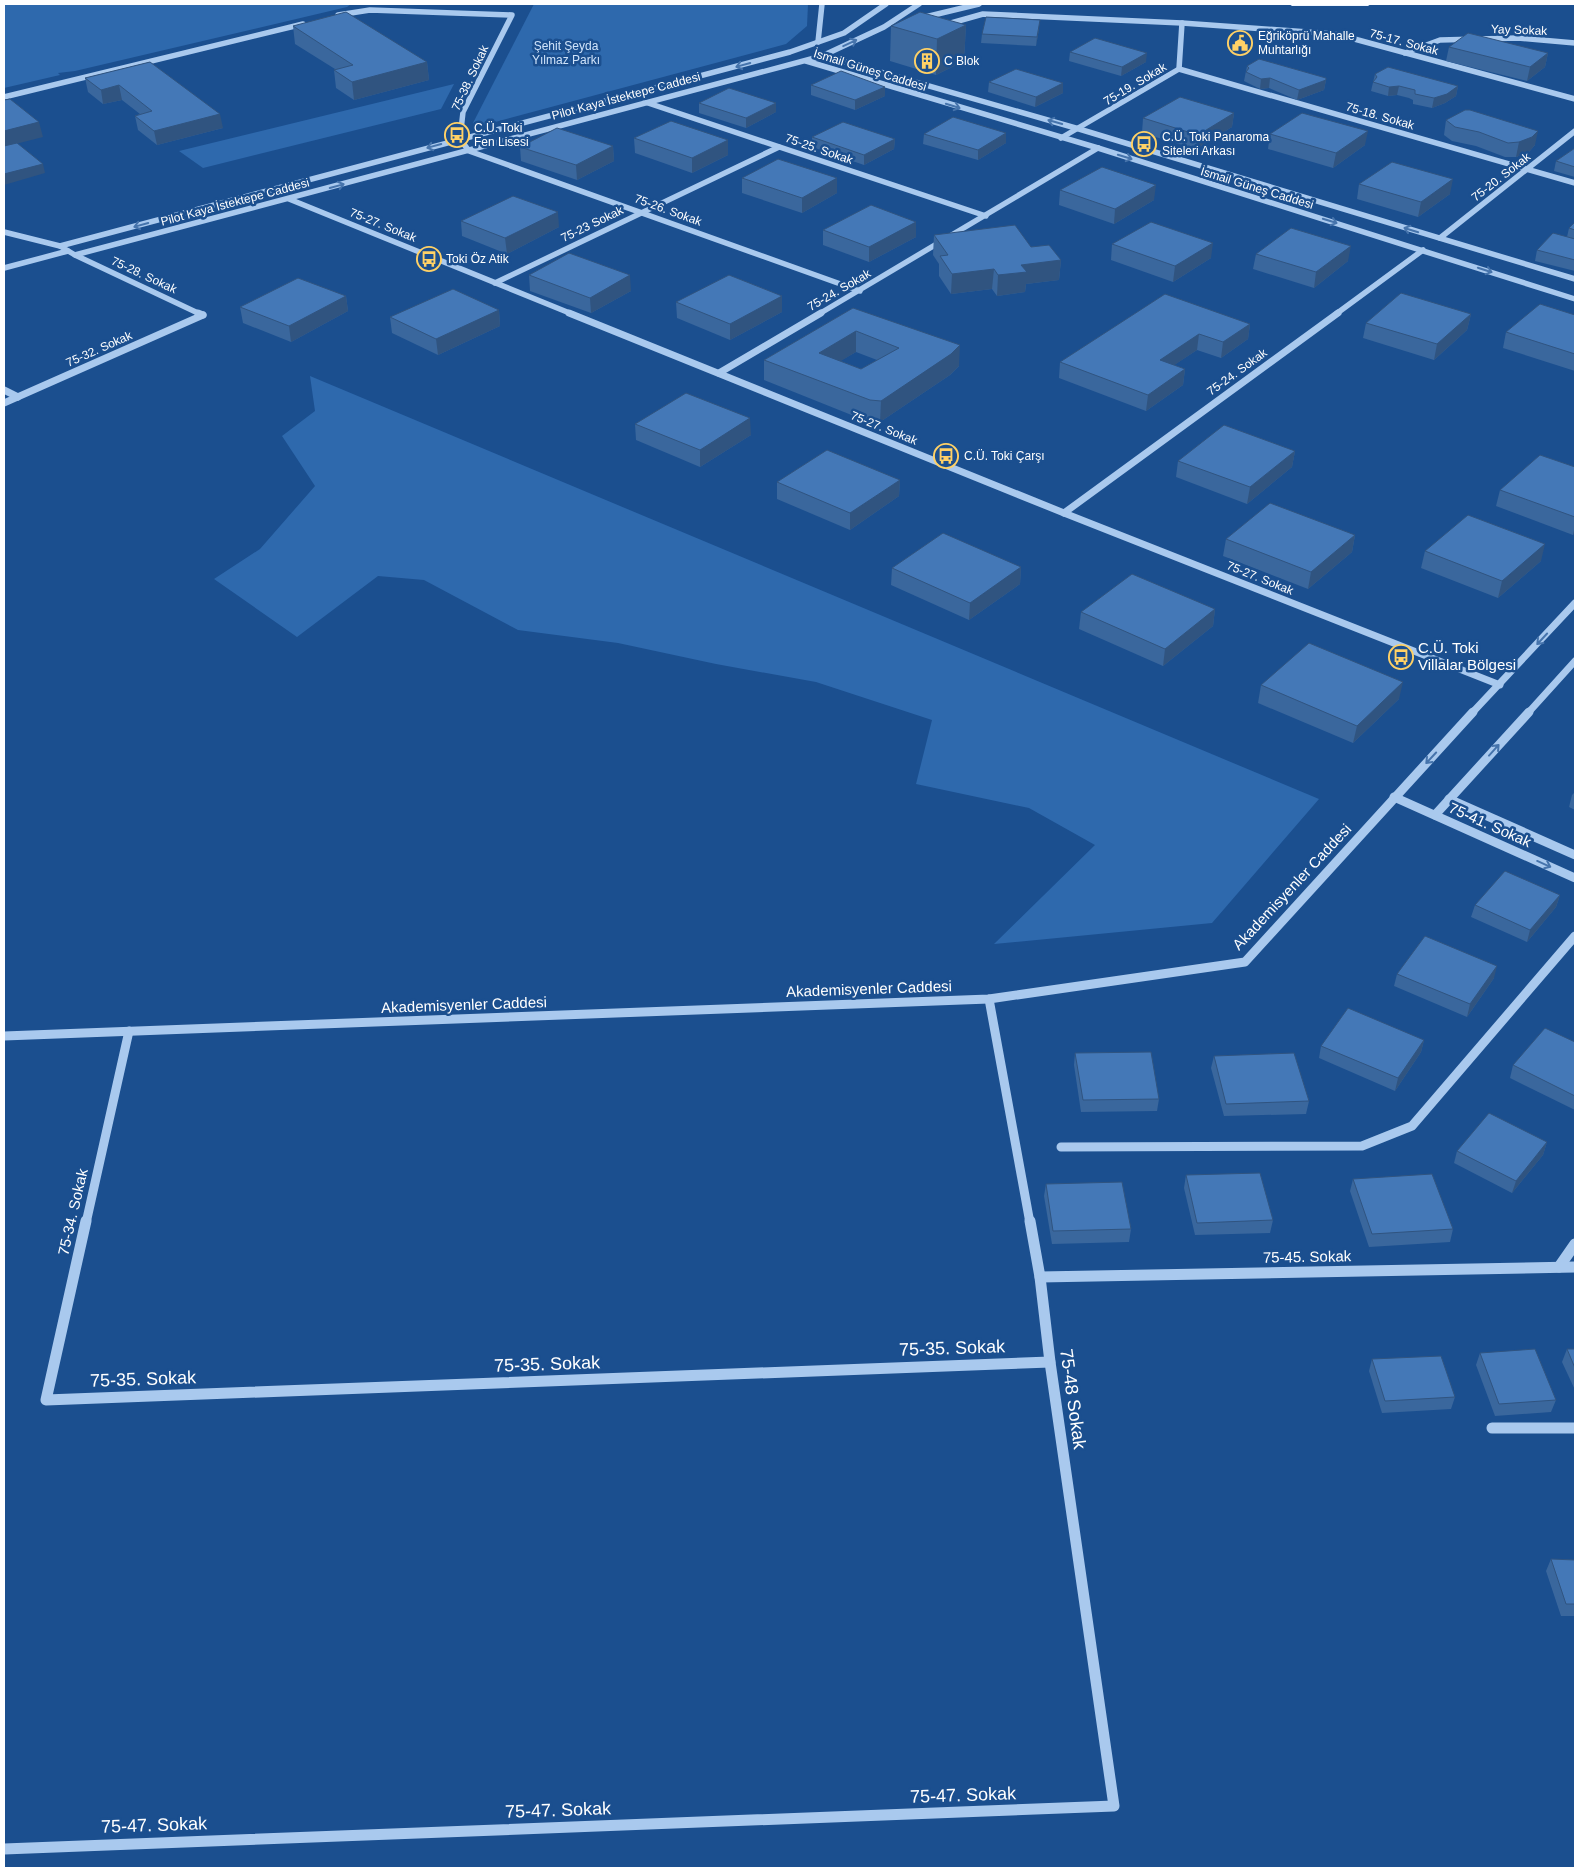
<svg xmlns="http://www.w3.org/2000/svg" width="1579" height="1872" font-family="Helvetica,sans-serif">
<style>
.green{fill:#2e69ad}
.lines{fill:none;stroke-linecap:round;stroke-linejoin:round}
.minor-far3{stroke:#a9c9ee;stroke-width:5.5}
.minor-far2{stroke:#a9c9ee;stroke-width:7}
.minor-far1{stroke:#a9c9ee;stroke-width:9}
.minor{stroke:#a9c9ee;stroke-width:11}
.major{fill:#f0f6ff;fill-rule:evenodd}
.wall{fill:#3a679d;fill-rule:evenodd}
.shaded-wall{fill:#305480}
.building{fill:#4478b7;stroke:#305480;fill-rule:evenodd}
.oneway{stroke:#4674ac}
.labels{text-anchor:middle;stroke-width:5;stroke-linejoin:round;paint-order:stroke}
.far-street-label{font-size:12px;fill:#fff;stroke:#1b4f8f}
.far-poi-label{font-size:12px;fill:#fff;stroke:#1b4f8f;text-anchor:start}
.far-park-label{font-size:12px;fill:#cfe3fa;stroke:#1b4f8f}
.poi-label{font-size:15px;fill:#fff;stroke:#1b4f8f;text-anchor:start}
.street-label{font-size:15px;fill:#fff;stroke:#1b4f8f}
.near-street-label{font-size:18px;fill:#fff;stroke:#1b4f8f}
</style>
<rect width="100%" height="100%" fill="#1b4f8f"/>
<g class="green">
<polygon points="4,4 351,4 347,7 75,71 58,73 60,75 4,88"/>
<polygon points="534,4 808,4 807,26 786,44 484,125 475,126 473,123"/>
<polygon points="454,84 441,109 203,168 179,151"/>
<polygon points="310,376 1319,799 1212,923 994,944 1095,845 1029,808 916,784 932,720 816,682 716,664 618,643 518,630 424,580 378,576 297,637 214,579 260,549 315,486 282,436 315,411"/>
</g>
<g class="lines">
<g class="minor-far3">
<polyline points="886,4 844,33 790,52 60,246 75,255 822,56 884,27 919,4"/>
<polyline points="338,15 370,10 512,15 463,112 460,139 469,151 860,291"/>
<polyline points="921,18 979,4"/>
<polyline points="944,25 983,14 1182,23 1336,34 1575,99"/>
<polyline points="818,42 822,4"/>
<polyline points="1405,53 1440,40 1518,38 1575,43"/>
<polyline points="821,55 1079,129 1575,279"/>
<polyline points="806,61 1098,148 1575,299"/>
<polyline points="1179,69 1575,183"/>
<polyline points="4,97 303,24"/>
<polyline points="645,102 986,216"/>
<polyline points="1061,138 1179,69 1182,23"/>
<polyline points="289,199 572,314"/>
<polyline points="4,232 60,246"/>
<polyline points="1440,238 1575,131"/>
<polyline points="75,255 200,314"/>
<polyline points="4,268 68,251"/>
<polyline points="495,283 779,147"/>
<polyline points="819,314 1098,148"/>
<polyline points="1336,314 1423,250"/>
</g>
<g class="minor-far2">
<polyline points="198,313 203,315"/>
<polyline points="569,313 1064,513 1500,685"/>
<polyline points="719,373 821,313"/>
<polyline points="4,390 18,397"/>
<polyline points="4,403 203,315"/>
<polyline points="1064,513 1338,313"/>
<polyline points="1472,713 1575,603"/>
<polyline points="1528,713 1575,661"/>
</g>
<g class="minor-far1">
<polyline points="1394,797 1575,878"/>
<polyline points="1449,799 1575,855"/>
<polyline points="1435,815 1529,712"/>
<polyline points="989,999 1030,1223"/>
<polyline points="4,1036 989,999 1245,962 1473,712"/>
<polyline points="1061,1147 1362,1146 1412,1126 1575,936"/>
<polyline points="86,1223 129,1031"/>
</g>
<g class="minor">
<polyline points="86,1221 46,1400 1050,1362"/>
<polyline points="1559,1267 1575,1244"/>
<polyline points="1040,1277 1575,1267"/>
<polyline points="1492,1428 1575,1428"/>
<polyline points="4,1849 1114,1806 1050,1362 1040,1277 1030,1221"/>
</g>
<polygon class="major" points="1289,4 1371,4 1368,6 1292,6"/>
</g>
<g class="wall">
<polygon points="966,25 964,61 936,75 890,61 891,26"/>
<polygon points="293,26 427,62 429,80 354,100 336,88 334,70 335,69 295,44"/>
<polygon points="1039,29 1036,46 981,43 982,34"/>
<polygon points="1449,47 1548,53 1545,67 1527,81 1446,61"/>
<polygon points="1070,52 1146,62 1121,76 1069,61"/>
<polygon points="150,62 223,128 157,145 138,130 135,116 140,114 122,100 103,104 88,92 85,78"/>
<polygon points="1247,66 1326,80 1324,90 1297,100 1269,88 1260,89 1244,81"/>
<polygon points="1375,74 1458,86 1456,96 1445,103 1432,108 1413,104 1413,100 1409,98 1397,95 1388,96 1371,91"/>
<polygon points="989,82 1063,83 1063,93 1035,107 988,92"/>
<polygon points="811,85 885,87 885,96 855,110 811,95"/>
<polygon points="699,103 776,103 776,112 746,128 699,113"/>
<polygon points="1234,113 1232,127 1196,149 1142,133 1143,118"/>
<polygon points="1446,120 1535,145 1529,152 1516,157 1505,157 1476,146 1452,141 1444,135"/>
<polygon points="1006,133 1006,143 978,160 923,144 924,134"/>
<polygon points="1270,134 1365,145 1333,168 1268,149"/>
<polygon points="812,137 895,139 894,149 864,165 812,147"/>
<polygon points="634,138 728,140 728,155 692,173 635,153"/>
<polygon points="613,146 614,161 577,180 521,161 520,147"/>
<polygon points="1575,148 1575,177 1554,171 1556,161"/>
<polygon points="742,178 837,193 802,213 742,193"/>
<polygon points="1359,184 1450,194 1418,217 1357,199"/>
<polygon points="1060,190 1154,200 1114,224 1059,205"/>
<polygon points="461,221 559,227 507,254 462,236"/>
<polygon points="1575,222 1575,271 1535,261 1537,250 1567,237 1569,228"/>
<polygon points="823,230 916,237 869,262 823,245"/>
<polygon points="934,235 1031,247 1061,260 1059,280 1026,284 1025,292 997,296 992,289 951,294 939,276 939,264 933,255"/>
<polygon points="1112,244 1211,258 1173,282 1111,260"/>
<polygon points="1256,254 1348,261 1314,288 1253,269"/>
<polygon points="529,275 631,291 591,313 530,291"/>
<polygon points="346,296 348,311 291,342 243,323 240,307"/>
<polygon points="782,296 782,312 730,340 677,318 676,302"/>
<path d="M853,308l106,58 -9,9 -70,47h-11l-105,-42v-20zM856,352l21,8 -16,9 -21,-8z"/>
<polygon points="499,310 500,326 438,355 392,333 390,317"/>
<polygon points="1471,314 1467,330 1434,360 1363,338 1366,323"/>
<polygon points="1575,315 1575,371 1503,348 1506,332"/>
<polygon points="1250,324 1248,339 1221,358 1197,350 1174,365 1185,369 1183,385 1146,411 1059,378 1060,362"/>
<polygon points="635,424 751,435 700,467 636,440"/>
<polygon points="1295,451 1292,467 1247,504 1176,477 1178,461"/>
<polygon points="1575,467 1575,532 1573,535 1496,506 1500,490"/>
<polygon points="900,480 899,496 850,530 777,499 777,482"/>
<polygon points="1355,535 1352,552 1308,589 1223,556 1226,539"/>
<polygon points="1425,551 1541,561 1498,598 1421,568"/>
<polygon points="1021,567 1020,584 969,620 891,585 892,568"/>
<polygon points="1215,609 1213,626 1163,666 1079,629 1081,612"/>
<polygon points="1261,685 1399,699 1353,743 1258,703"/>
<polygon points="1575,792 1575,810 1569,807 1572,795"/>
<polygon points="1560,895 1556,907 1527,942 1471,917 1475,905"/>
<polygon points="1397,974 1494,978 1467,1017 1394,986"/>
<polygon points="1424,1040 1421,1052 1395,1091 1319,1058 1321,1046"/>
<polygon points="1575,1042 1575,1110 1510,1078 1513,1065"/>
<polygon points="1075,1053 1159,1099 1157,1111 1081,1112 1074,1065"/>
<polygon points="1214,1056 1309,1101 1306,1114 1224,1116 1211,1068"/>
<polygon points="1547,1142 1543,1155 1512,1193 1454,1163 1457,1151"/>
<polygon points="1186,1175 1273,1220 1270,1233 1195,1235 1184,1188"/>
<polygon points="1353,1179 1453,1229 1450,1242 1369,1247 1350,1191"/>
<polygon points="1046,1184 1131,1229 1129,1242 1052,1244 1044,1196"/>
<polygon points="1567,1349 1575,1349 1575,1390 1562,1362"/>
<polygon points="1480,1353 1556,1400 1551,1412 1495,1416 1476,1365"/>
<polygon points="1372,1359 1455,1397 1451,1409 1382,1413 1369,1371"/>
<polygon points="1551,1559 1575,1560 1575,1616 1561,1616 1546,1571"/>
</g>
<g class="shaded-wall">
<polygon points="1040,20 1039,29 1036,46 1037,37"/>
<polygon points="966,25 964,61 936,75 937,39"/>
<polygon points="1147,53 1146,62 1121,76 1122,67"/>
<polygon points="1548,53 1545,67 1527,81 1530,67"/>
<polygon points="427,62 429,80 354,100 352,82"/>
<polygon points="1270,78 1269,88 1260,89 1261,79"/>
<polygon points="1326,80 1324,90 1297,100 1299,90"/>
<polygon points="1063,83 1063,93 1035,107 1036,97"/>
<polygon points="119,85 122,100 103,104 101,90"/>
<polygon points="1399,86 1397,95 1388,96 1389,87"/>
<polygon points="1458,86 1456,96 1445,103 1432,108 1434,98"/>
<polygon points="885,87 885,96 855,110 855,100"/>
<polygon points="776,103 776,112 746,128 746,118"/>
<polygon points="1234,113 1232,127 1196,149 1198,135"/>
<polygon points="220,114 223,128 157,145 154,131"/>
<polygon points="39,122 43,137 4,147 4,131"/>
<polygon points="1368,131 1365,145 1333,168 1336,153"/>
<polygon points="1538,131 1535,145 1529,152 1516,157 1519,142"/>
<polygon points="1006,133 1006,143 978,160 978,150"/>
<polygon points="895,139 894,149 864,165 864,155"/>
<polygon points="728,140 728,155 692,173 692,158"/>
<polygon points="613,146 614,161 577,180 576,165"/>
<polygon points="43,164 45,173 4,185 4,174"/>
<polygon points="837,178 837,193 802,213 802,198"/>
<polygon points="1453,179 1450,194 1418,217 1421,202"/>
<polygon points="1156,185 1154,200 1114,224 1115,209"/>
<polygon points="558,212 559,227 507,254 505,238"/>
<polygon points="916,222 916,237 869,262 869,247"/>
<polygon points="1213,243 1211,258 1173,282 1175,266"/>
<polygon points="1351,246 1348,261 1314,288 1316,272"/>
<polygon points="1061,260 1059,280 1026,284 1025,292 997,296 998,275 1021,265"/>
<polygon points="994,269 992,289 951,294 952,274"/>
<polygon points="630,275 631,291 591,313 590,298"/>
<polygon points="346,296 348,311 291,342 289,326"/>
<polygon points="782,296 782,312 730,340 730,324"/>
<polygon points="499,310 500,326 438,355 436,339"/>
<polygon points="1471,314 1467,330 1434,360 1437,344"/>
<polygon points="1250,324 1248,339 1221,358 1223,342"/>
<polygon points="856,331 856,352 819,374 819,353"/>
<polygon points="1199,334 1197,350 1158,376 1160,360"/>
<polygon points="960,345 959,366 950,375 880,422 881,401"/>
<polygon points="1185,369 1183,385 1146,411 1148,395"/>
<polygon points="750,418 751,435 700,467 700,450"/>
<polygon points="1295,451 1292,467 1247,504 1250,487"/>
<polygon points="900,480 899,496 850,530 850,513"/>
<polygon points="1575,525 1575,532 1573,535"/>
<polygon points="1355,535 1352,552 1308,589 1311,572"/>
<polygon points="1545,544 1541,561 1498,598 1502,581"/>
<polygon points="1021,567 1020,584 969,620 970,603"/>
<polygon points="1215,609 1213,626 1163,666 1165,649"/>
<polygon points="1403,682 1399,699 1353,743 1357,726"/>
<polygon points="1560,895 1556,907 1527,942 1530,930"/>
<polygon points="1497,966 1494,978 1467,1017 1470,1004"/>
<polygon points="1424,1040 1421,1052 1395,1091 1398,1078"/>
<polygon points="1547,1142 1543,1155 1512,1193 1516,1181"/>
</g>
<g class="building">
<polygon points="346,12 427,62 352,82 334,70 353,65 293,26"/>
<polygon points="920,12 966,25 937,39 891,26"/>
<polygon points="986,17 1040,20 1037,37 982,34"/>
<polygon points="1468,33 1548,53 1530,67 1449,47"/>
<polygon points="1095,38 1147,53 1122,67 1070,52"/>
<polygon points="1259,59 1326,78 1326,80 1299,90 1270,78 1261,79 1246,72 1249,68 1247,66"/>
<polygon points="150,62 220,114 154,131 135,116 152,111 119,85 101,90 85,78"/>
<polygon points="1388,67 1458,86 1447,94 1434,98 1415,94 1415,90 1399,86 1389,87 1373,82 1377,77 1375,74"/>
<polygon points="1016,69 1063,83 1036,97 989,82"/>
<polygon points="841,71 885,87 855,100 811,85"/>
<polygon points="729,88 776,103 746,118 699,103"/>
<polygon points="1180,97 1234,113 1198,135 1143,118"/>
<polygon points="10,99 39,122 4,131 4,100"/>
<polygon points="1465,110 1470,110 1538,131 1532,137 1519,142 1508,143 1479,132 1455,127 1446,120"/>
<polygon points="1302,113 1368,131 1336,153 1270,134"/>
<polygon points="953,117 1006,133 978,150 924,134"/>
<polygon points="671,121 728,140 692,158 634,138"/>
<polygon points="843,122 895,139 864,155 812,137"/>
<polygon points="557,128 613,146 576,165 520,147"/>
<polygon points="17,143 43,164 4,174 4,146"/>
<polygon points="1575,148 1575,167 1556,161"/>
<polygon points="778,159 837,178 802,198 742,178"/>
<polygon points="1392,162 1453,179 1421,202 1359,184"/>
<polygon points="1102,167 1156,185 1115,209 1060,190"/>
<polygon points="513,196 558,212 505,238 461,221"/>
<polygon points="871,205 916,222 869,247 823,230"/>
<polygon points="1151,222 1213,243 1175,266 1112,244"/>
<polygon points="1575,222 1575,230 1569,228"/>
<polygon points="1015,225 1031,247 1049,245 1061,260 1021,265 1027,272 998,275 994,269 952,274 940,256 948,255 934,235"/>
<polygon points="1291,228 1351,246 1316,272 1256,254"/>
<polygon points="1553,233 1575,239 1575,260 1537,250"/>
<polygon points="569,253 630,275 590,298 529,275"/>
<polygon points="729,275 782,296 730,324 676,302"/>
<polygon points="298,278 346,296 289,326 240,307"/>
<polygon points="453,289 499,310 436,339 390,317"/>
<polygon points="1401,293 1471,314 1437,344 1366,323"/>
<polygon points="1165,294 1250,324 1223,342 1199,334 1160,360 1185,369 1148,395 1060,362"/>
<polygon points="1540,304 1575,315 1575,354 1506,332"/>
<path d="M853,308l107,37 -9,9 -70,47 -11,-1 -106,-40zM856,331l43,17 -38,21 -42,-16z"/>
<polygon points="686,393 750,418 700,450 635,424"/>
<polygon points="1224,425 1295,451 1250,487 1178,461"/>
<polygon points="827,450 900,480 850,513 777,482"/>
<polygon points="1540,455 1575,467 1575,517 1500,490"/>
<polygon points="1270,503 1355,535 1311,572 1226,539"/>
<polygon points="1468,515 1545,544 1502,581 1425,551"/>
<polygon points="943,533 1021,567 970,603 892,568"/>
<polygon points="1132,574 1215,609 1165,649 1081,612"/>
<polygon points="1309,643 1403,682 1357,726 1261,685"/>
<polygon points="1505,871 1560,895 1530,930 1475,905"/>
<polygon points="1425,936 1497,966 1470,1004 1397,974"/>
<polygon points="1348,1008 1424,1040 1398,1078 1321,1046"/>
<polygon points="1545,1028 1575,1042 1575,1096 1513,1065"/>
<polygon points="1151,1052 1159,1099 1083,1100 1075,1053"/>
<polygon points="1294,1053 1309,1101 1226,1104 1214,1056"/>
<polygon points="1489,1113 1547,1142 1516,1181 1457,1151"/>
<polygon points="1260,1173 1273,1220 1197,1223 1186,1175"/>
<polygon points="1432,1174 1453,1229 1372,1234 1353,1179"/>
<polygon points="1122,1182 1131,1229 1053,1231 1046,1184"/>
<polygon points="1535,1349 1556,1400 1499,1404 1480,1353"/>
<polygon points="1567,1349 1575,1349 1575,1368"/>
<polygon points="1441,1356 1455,1397 1385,1401 1372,1359"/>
<polygon points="1551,1559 1575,1560 1575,1604 1566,1604"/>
</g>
<defs><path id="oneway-shaft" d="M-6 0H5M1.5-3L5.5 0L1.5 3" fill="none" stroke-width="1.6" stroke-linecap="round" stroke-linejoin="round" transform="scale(1.25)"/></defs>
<g class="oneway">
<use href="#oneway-shaft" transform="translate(850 43) rotate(-25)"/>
<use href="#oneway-shaft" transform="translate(743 65) rotate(165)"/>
<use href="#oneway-shaft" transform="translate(953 106) rotate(17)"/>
<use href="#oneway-shaft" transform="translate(1055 122) rotate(-164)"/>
<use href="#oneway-shaft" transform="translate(434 146) rotate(165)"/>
<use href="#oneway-shaft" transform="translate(1125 157) rotate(17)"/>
<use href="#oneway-shaft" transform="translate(337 186) rotate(-15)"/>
<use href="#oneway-shaft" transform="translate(1330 221) rotate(17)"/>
<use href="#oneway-shaft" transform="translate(141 225) rotate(165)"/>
<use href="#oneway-shaft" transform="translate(1411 230) rotate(-163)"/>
<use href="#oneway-shaft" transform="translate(1485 270) rotate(18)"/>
<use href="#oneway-shaft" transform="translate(1542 639) rotate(133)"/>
<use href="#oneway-shaft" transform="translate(1494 750) rotate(-48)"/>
<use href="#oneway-shaft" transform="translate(1431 758) rotate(133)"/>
<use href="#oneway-shaft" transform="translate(1544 864) rotate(24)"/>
</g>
<defs>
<symbol id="civic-ring" viewBox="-11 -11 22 22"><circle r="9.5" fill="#1b4f8f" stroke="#ffd166" stroke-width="1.5"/><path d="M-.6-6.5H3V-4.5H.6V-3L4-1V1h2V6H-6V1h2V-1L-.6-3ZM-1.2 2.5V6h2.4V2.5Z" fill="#ffd166"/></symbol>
<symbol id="building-ring" viewBox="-11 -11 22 22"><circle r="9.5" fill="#1b4f8f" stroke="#ffd166" stroke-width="1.5"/><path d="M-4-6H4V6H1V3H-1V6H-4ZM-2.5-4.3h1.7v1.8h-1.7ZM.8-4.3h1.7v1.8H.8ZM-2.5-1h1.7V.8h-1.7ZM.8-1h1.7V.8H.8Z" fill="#ffd166"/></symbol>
<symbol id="bus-ring" viewBox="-11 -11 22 22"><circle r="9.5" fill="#1b4f8f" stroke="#ffd166" stroke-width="1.5"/><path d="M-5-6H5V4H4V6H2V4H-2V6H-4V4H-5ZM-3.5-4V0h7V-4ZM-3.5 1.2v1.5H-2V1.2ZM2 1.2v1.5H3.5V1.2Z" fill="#ffd166"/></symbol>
</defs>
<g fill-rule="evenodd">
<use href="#civic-ring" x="1226" y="29" width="28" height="28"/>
<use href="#building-ring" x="913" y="47" width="28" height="28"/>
<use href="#bus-ring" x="443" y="121" width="28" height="28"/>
<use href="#bus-ring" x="1130" y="130" width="28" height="28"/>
<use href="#bus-ring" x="415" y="245" width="28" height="28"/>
<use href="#bus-ring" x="932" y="442" width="28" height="28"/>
<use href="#bus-ring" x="1387" y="643" width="28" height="28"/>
</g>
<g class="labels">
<g class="far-street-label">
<text transform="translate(1519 30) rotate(2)" y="4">Yay Sokak</text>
<text transform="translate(1404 42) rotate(15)" y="4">75-17. Sokak</text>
<text transform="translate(870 70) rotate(17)" y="4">İsmail Güneş Caddesi</text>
<text transform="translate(470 78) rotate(-65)" y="4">75-38. Sokak</text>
<text transform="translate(1135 84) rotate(-31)" y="4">75-19. Sokak</text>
<text transform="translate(626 96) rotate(-15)" y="4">Pilot Kaya İstektepe Caddesi</text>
<text transform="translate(1380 116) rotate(16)" y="4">75-18. Sokak</text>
<text transform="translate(819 149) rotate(19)" y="4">75-25. Sokak</text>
<text transform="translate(1501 177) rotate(-38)" y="4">75-20. Sokak</text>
<text transform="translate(1257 188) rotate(17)" y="4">İsmail Güneş Caddesi</text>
<text transform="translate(235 202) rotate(-15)" y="4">Pilot Kaya İstektepe Caddesi</text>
<text transform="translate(668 210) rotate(20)" y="4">75-26. Sokak</text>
<text transform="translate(592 224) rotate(-26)" y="4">75-23 Sokak</text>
<text transform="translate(383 225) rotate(22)" y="4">75-27. Sokak</text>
<text transform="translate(144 275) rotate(25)" y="4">75-28. Sokak</text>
<text transform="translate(839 290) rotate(-30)" y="4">75-24. Sokak</text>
<text transform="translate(99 349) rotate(-24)" y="4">75-32. Sokak</text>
<text transform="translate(1237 372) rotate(-36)" y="4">75-24. Sokak</text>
<text transform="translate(884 428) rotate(22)" y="4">75-27. Sokak</text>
<text transform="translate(1260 578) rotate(22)" y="4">75-27. Sokak</text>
</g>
<g class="far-poi-label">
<text x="1258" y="40">Eğriköprü Mahalle<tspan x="1258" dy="14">Muhtarlığı</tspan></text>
<text x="944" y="65">C Blok</text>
<text x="474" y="132">C.Ü. Toki<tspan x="474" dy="14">Fen Lisesi</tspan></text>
<text x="1162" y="141">C.Ü. Toki Panaroma<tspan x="1162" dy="14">Siteleri Arkası</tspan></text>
<text x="446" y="263">Toki Öz Atik</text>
<text x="964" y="460">C.Ü. Toki Çarşı</text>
</g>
<g class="far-park-label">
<text x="566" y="50">Şehit Şeyda<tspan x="566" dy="14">Yılmaz Parkı</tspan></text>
</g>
<g class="poi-label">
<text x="1418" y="653">C.Ü. Toki<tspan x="1418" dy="17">Villalar Bölgesi</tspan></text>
</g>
<g class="street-label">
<text transform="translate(1490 825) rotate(24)" y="5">75-41. Sokak</text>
<text transform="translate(1292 887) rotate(-47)" y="5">Akademisyenler Caddesi</text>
<text transform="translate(869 989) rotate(-2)" y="5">Akademisyenler Caddesi</text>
<text transform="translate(464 1005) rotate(-2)" y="5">Akademisyenler Caddesi</text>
<text transform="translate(73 1212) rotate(-77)" y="5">75-34. Sokak</text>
<text transform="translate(1307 1257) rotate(-1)" y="5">75-45. Sokak</text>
</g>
<g class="near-street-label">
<text transform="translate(952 1348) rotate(-2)" y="6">75-35. Sokak</text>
<text transform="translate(547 1364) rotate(-2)" y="6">75-35. Sokak</text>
<text transform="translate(143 1379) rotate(-2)" y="6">75-35. Sokak</text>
<text transform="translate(1073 1399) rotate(82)" y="6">75-48 Sokak</text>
<text transform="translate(963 1795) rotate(-2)" y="6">75-47. Sokak</text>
<text transform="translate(558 1810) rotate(-2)" y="6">75-47. Sokak</text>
<text transform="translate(154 1825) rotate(-2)" y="6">75-47. Sokak</text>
</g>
</g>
<rect width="1579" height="1872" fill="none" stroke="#ffffff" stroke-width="10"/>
</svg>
